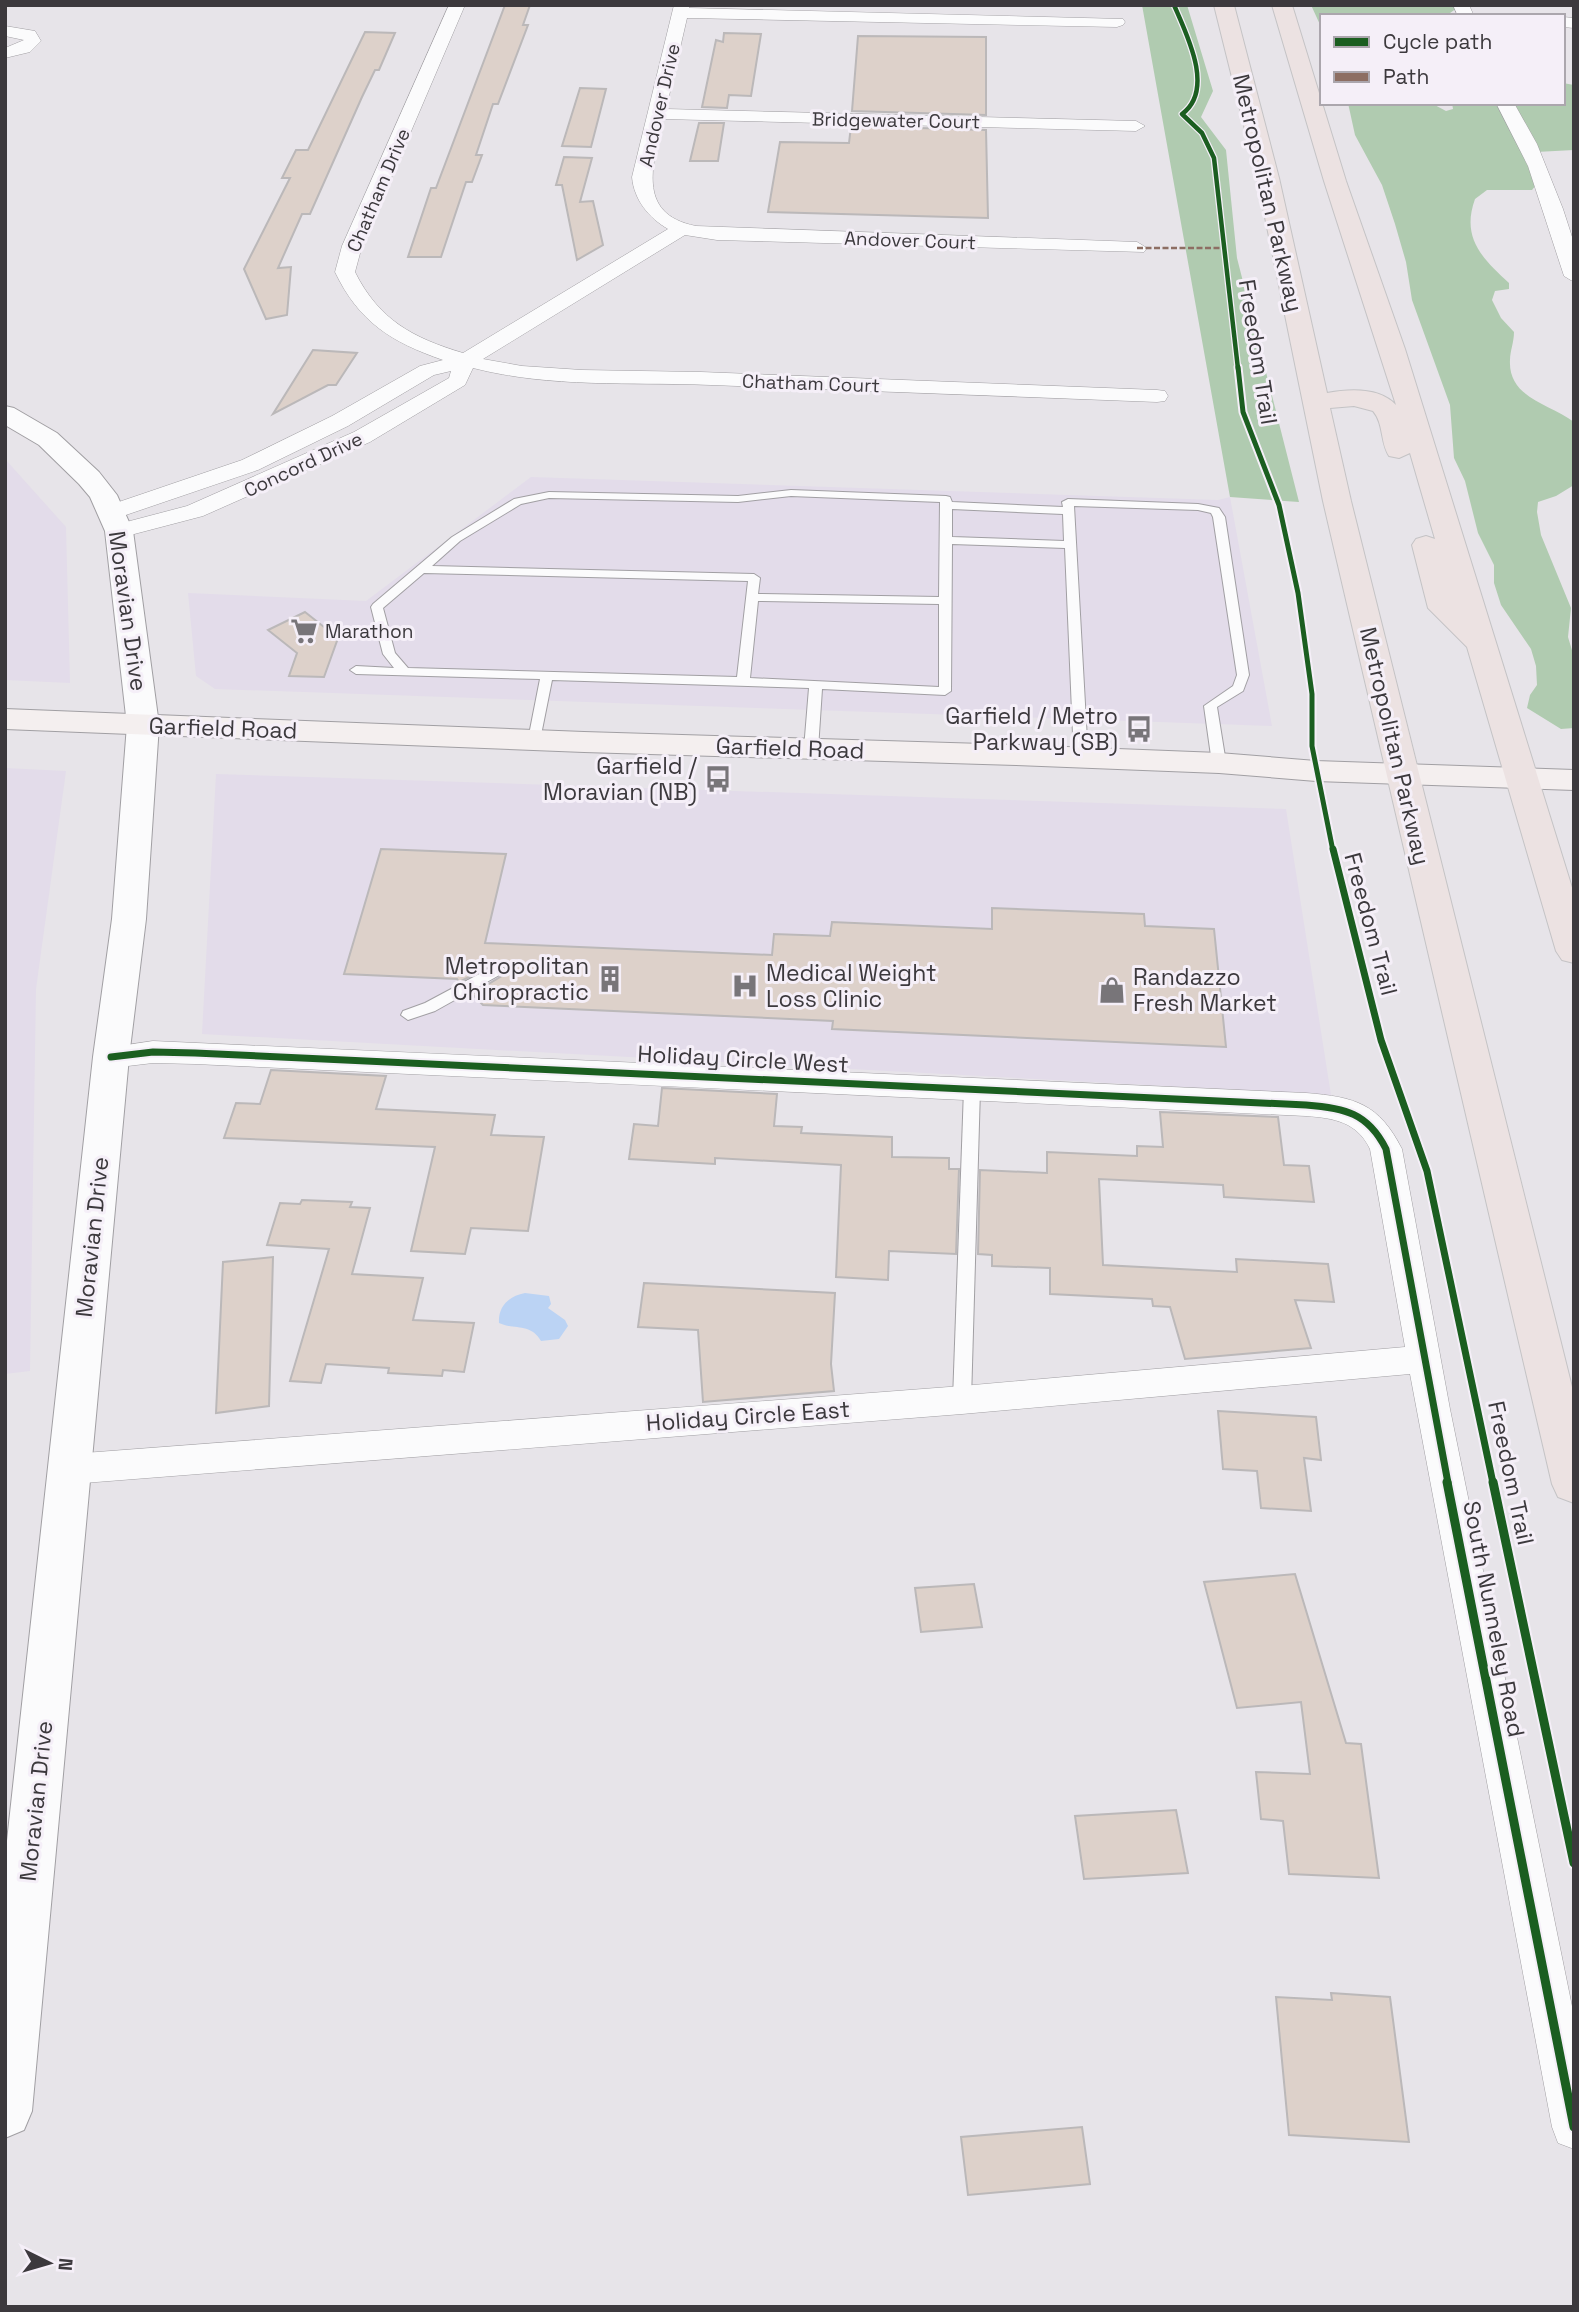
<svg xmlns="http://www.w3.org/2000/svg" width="1579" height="2312" font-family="'Space Grotesk',sans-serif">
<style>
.commercial{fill:#e3dcea}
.forest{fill:#b0cbb0}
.water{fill:#bbd3f4}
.building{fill:#ddd1ca;stroke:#bbb8b9;stroke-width:2}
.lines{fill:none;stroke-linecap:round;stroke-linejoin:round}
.service-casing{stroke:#a19fa3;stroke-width:2}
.minor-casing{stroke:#a19fa3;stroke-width:1}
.tertiary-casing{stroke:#a19fa3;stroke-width:2}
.secondary-casing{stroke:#a19fa3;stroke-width:2}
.primary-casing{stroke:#c4c3c5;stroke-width:2}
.service{fill:#fbfbfc;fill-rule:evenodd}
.minor{fill:#fbfbfc;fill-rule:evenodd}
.tertiary{fill:#fbfbfc;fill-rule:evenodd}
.secondary{fill:#f4efef;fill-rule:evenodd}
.primary{fill:#ece2e2;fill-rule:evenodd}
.quiet{stroke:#8d6e63;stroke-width:2.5;stroke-dasharray:6 2.5;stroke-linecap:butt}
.cycleway-far3-casing{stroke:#f5eff8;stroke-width:7}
.cycleway-far2-casing{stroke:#f5eff8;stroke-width:9}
.cycleway-far1-casing{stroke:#f5eff8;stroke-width:11}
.cycleway-casing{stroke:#f5eff8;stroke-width:13}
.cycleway-far3{stroke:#1b5e20;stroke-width:4.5}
.cycleway-far2{stroke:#1b5e20;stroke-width:5}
.cycleway-far1{stroke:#1b5e20;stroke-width:7}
.cycleway{stroke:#1b5e20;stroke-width:9}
.labels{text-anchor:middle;stroke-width:6;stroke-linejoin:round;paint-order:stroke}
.far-street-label{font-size:19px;fill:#3c393d;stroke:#f5eff8}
.far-poi-label{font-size:19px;fill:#3c393d;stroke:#f5eff8;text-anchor:start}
.street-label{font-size:23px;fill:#3c393d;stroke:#f5eff8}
.poi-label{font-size:23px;fill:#3c393d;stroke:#f5eff8;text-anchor:end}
</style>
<rect width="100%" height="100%" fill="#e7e4e9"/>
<g class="commercial">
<polygon points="5,459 66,527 70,683 5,680"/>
<polygon points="531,477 1218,500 1230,497 1272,726 215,689 196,676 188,593 366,601"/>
<polygon points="5,768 66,771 36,989 30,1371 5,1374"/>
<polygon points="216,774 1286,809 1331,1095 202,1034"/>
</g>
<g class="forest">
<polygon points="1142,5 1187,5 1213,91 1201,117 1226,150 1237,258 1299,502 1230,497"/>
<polygon points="1311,5 1454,5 1457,8 1450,13 1451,16 1322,16 1322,29"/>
<path d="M1563,83l11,2v65l-38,2v33l-4,5h-45l-12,9c-14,39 7,59 34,84v6l-14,2 -3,9 9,18 13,14c0,10 -4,19 -4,28 -2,38 39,43 64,62v63l-18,11 -18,6 -1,10 4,23 30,73 -3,29 6,20v71l-13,1 -34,-21 3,-13 7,-10 -1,-19 -5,-17 -30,-44 -7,-22v-18l-16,-32 -13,-52 -11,-23 -4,-53 -38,-105 -6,-38 -11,-38 -13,-39 -27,-50 -7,-32h83l15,8 7,-2 -1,-6h111z"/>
</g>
<path class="water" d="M525,1293l24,3 2,8 -3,4 17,12 3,6 -9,13 -18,2c-10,-18 -27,-11 -42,-18 -1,-17 10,-27 26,-30z"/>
<g class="building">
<polygon points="505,5 530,5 523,25 528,25 498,104 493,104 476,155 482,155 472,182 466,182 441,257 408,257 431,188 436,188"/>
<polygon points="365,32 395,33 379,70 375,70 362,97 310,214 302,214 278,268 291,267 287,315 266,319 244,269 290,178 282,178 296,150 308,150"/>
<polygon points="724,33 761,34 751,96 729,95 727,108 702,107 716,40 723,42"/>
<polygon points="858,36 986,37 986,115 852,111"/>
<polygon points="580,88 606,89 591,147 562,146"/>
<polygon points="699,123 724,123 718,161 690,161"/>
<polygon points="851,126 986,130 988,218 768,212 780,142 849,143"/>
<polygon points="564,157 592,158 580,202 593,201 603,245 577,260 562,185 556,185"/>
<polygon points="313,350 357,353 336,385 328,385 273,414"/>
<polygon points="305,612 338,638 324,677 289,676 297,653 268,630"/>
<polygon points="381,849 506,854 485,943 772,955 774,934 830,936 832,922 992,929 992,908 1144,914 1145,926 1214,929 1226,1047 832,1029 833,1021 483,1005 472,994 505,974 508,968 500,962 459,982 457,979 344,974"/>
<polygon points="271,1070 386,1076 376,1109 495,1115 491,1135 544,1137 528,1231 471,1228 465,1254 411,1251 435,1147 224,1138 236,1103 260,1104"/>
<polygon points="662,1088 777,1094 774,1126 802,1127 801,1133 892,1137 892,1157 949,1158 949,1169 959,1169 956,1254 889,1251 888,1280 836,1277 841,1165 715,1158 715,1164 629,1159 634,1124 658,1126"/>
<polygon points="1160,1112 1278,1117 1284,1165 1309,1166 1314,1202 1224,1197 1223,1185 1099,1179 1103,1265 1237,1272 1236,1259 1328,1264 1334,1302 1295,1300 1311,1348 1185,1359 1170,1307 1153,1306 1152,1299 1050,1294 1050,1268 992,1266 992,1255 978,1254 980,1170 1047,1173 1047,1152 1137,1156 1137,1146 1163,1147"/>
<polygon points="302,1200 352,1202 350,1207 370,1208 352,1274 423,1278 413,1320 474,1323 464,1372 443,1370 442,1376 388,1373 389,1368 326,1364 321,1383 290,1381 329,1249 267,1245 280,1203 300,1204"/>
<polygon points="273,1257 269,1406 216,1413 223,1262"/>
<polygon points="644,1283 835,1293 831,1364 834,1391 703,1402 698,1330 638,1327"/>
<polygon points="1218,1411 1316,1417 1321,1460 1304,1458 1311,1511 1261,1508 1257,1471 1223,1469"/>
<polygon points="1295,1574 1346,1743 1361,1744 1379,1878 1289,1874 1283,1821 1261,1819 1256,1772 1310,1774 1301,1702 1237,1708 1204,1582"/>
<polygon points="974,1584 982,1627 921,1632 915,1588"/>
<polygon points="1176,1810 1188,1873 1084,1879 1075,1816"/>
<polygon points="1331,1993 1390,1997 1409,2142 1289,2135 1276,1997 1332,2000"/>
<polygon points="1082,2127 1090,2184 968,2195 961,2137"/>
</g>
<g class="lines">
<defs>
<g id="service">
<path d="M791,490l155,6 4,1 2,5 111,5 -1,-5 6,-3 130,5 21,4 6,9 24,158 -6,16 -26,16 9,56 -7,4 -7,-4 -8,-57 29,-20 4,-11 -24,-158 -2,-4 -13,-3 -124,-4 14,252 -7,4 -7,-4 -9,-210 -113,-4 -1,147 -6,4 -123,-6 -4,60 -7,4 -7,-4 5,-61 -257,-8 -12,60 -6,4 -6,-4 12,-61 -184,-5 -6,-4 6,-4 38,2 -11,-14 -12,-47 2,-3 79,-67 62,-38 35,-7 189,4zM791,496l149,6 -1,95 -181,-3 2,-16 -6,-4 -322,-8 28,-25 61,-37 28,-6 189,4zM952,509l111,5 1,27 -112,-4zM424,573l324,8 -11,96 -329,-9 -13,-15 -12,-45zM758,601l181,3v83l-189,-9z"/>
<polygon points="498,964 505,969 503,973 435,1011 408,1020 401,1015 403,1011 425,1003"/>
<polygon points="972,1083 980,1089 971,1400 968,1405 962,1407 956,1405 953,1400 964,1089"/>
</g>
<g id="minor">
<path d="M449,5h16l-103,241 -7,26c24,48 58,66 108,81l205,-124c-19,-11 -34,-29 -36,-52l42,-172h16l-1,3 434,11 2,3 -2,3 -6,2 -430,-9 -21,91 470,12 9,5 -9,5 -473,-12c-9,42 -29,95 33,107l441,16 10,6 -3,4 -427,-12 -32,-5 -202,124 39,7 60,4 119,2 456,18 8,1 3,5 -3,5 -8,1c-149,-6 -297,-11 -446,-17 -80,-3 -160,3 -238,-17l-8,17 -95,57 -167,74 -84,22 -8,-2 -4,-5 4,-5 76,-20 167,-74 95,-54 2,-7 -17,4 -86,51 -90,44 -138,47h-16l-3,-5 3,-5 138,-47 90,-44 88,-50 23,-6c-52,-18 -84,-38 -108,-88l7,-26z"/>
<polygon points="1453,5 1469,5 1474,16 1458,16"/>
<polygon points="1563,17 1574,18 1574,28 1563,27"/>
<polygon points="5,26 35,31 41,41 30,52 5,58 5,48 24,40 5,36"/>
<polygon points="1496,103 1514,103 1537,144 1563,209 1574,243 1574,282 1564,276 1528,166"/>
<path d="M153,1041l1153,52c50,4 73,11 96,56l48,260 124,607v133l-16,-6 -6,-16 -142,-753 -448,40 -891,70 -13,-4 -5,-11 5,-11 13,-4 891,-68 443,-39 -35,-198c-13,-27 -36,-31 -64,-33l-1111,-52 -42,-1 -42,5 -11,-3 -4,-8 4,-8z"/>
</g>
<polygon id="tertiary" points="5,406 14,408 57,433 99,472 117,495 133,531 159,725 146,919 129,1057 32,2111 24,2130 5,2138 5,1859 93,1057 112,919 127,725 105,531 90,497 79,484 39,445 5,425"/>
<polygon id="secondary" points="5,709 584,732 1016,745 1219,753 1316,761 1574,770 1574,790 1316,781 1219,773 1016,765 584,752 5,729"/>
<path id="primary" d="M1214,5h20l45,173 48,215c22,-4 52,-6 69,12l-72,-224 -52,-176h20l54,176 59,168 169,545v69l-12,-3 -6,-9 -89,-304 -39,-39 -16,-63 4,-6 10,-3 9,3 -25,-86 -11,5 -10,-2c-9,-14 -5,-32 -16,-45l-19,-5 -24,2 21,93 223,894v108l-16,-6 -6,-13 -229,-983 -66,-323z"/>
</defs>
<use href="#service" class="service-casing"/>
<use href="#minor" class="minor-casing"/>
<use href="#tertiary" class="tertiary-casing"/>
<use href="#secondary" class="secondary-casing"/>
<use href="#primary" class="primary-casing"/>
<use href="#service" class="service"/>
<use href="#minor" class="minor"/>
<use href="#tertiary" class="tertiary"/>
<use href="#secondary" class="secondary"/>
<use href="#primary" class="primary"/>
<polyline class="quiet" points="1137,248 1223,248"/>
<defs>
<path id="cycleway-far3" d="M1174,5c13,30 41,85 8,109l20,19 12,25 24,211"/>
<polyline id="cycleway-far2" points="1238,367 1243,412 1279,505 1298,593 1312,694 1312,746 1333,851"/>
<g id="cycleway-far1">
<polyline points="1333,849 1381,1040 1427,1171 1493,1483"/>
<path d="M111,1057l42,-5 42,1 1111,52c39,3 62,8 80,44l62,334"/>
</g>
<g id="cycleway">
<polyline points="1447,1482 1574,2127"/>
<polyline points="1493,1482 1574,1863"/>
</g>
</defs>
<use href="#cycleway-far3" class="cycleway-far3-casing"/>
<use href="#cycleway-far2" class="cycleway-far2-casing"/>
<use href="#cycleway-far1" class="cycleway-far1-casing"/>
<use href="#cycleway" class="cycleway-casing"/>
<use href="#cycleway-far3" class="cycleway-far3"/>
<use href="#cycleway-far2" class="cycleway-far2"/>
<use href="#cycleway-far1" class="cycleway-far1"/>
<use href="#cycleway" class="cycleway"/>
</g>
<defs>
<symbol id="supermarket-bare" viewBox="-9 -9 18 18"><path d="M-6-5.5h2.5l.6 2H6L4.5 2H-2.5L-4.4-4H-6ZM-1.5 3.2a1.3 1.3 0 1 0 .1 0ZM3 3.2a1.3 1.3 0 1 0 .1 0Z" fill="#787579" stroke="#f5eff8" stroke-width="2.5" paint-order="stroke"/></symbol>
<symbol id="bus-bare" viewBox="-9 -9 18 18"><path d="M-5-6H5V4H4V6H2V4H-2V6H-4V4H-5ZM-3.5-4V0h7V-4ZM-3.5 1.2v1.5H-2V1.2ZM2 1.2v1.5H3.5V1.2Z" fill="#787579" stroke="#f5eff8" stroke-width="2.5" paint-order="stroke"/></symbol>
<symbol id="building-bare" viewBox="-9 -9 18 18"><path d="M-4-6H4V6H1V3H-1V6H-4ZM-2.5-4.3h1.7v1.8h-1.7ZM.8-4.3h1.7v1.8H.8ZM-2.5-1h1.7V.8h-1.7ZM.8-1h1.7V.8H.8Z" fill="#787579" stroke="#f5eff8" stroke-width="2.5" paint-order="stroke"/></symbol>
<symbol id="hospital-bare" viewBox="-9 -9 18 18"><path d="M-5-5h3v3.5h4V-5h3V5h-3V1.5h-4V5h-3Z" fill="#787579" stroke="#f5eff8" stroke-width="2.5" paint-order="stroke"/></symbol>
<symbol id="shop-bare" viewBox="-9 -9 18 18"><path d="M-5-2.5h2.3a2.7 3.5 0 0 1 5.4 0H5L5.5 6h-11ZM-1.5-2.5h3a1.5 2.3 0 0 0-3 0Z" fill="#787579" stroke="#f5eff8" stroke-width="2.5" paint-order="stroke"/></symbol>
</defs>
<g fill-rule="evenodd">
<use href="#supermarket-bare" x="285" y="612" width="38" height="38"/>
<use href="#bus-bare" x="1120" y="710" width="38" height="38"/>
<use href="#bus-bare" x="699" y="760" width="38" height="38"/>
<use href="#building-bare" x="591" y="960" width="38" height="38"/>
<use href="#hospital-bare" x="726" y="967" width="38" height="38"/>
<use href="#shop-bare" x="1093" y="971" width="38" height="38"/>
</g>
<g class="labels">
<g class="far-street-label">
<text transform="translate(659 105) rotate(-77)" y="7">Andover Drive</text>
<text transform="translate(896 120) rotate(1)" y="7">Bridgewater Court</text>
<text transform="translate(378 190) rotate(-67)" y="7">Chatham Drive</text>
<text transform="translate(910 240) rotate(2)" y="7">Andover Court</text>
<text transform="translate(811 383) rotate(2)" y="7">Chatham Court</text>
<text transform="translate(303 464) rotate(-25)" y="7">Concord Drive</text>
</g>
<g class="far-poi-label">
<text x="325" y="638">Marathon</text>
</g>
<g class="street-label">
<text transform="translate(1268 193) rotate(77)" y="8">Metropolitan Parkway</text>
<text transform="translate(1258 352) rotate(81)" y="8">Freedom Trail</text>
<text transform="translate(128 611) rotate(82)" y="8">Moravian Drive</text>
<text transform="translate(223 728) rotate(2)" y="8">Garfield Road</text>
<text transform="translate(1395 746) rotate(77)" y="8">Metropolitan Parkway</text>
<text transform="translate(790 748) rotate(2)" y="8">Garfield Road</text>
<text transform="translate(1371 924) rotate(75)" y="8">Freedom Trail</text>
<text transform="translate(743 1059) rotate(3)" y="8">Holiday Circle West</text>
<text transform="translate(92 1237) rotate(-84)" y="8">Moravian Drive</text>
<text transform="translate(748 1416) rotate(-4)" y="8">Holiday Circle East</text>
<text transform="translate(1511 1473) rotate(78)" y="8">Freedom Trail</text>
<text transform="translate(1494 1619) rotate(79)" y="8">South Nunneley Road</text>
<text transform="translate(36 1801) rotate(-84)" y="8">Moravian Drive</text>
</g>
<g class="poi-label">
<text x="1118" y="724">Garfield / Metro<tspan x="1118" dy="26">Parkway (SB)</tspan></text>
<text x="697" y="774">Garfield /<tspan x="697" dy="26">Moravian (NB)</tspan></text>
<text x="589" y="974">Metropolitan<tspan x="589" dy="26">Chiropractic</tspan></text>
<text x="766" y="981" text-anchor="start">Medical Weight<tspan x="766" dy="26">Loss Clinic</tspan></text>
<text x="1133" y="985" text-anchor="start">Randazzo<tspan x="1133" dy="26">Fresh Market</tspan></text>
</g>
</g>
<rect width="1579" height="2312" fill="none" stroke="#3c393d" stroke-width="14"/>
<rect x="1320" y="14" width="245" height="91" fill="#f5eff8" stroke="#aba6ad" stroke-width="2"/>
<rect x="1334" y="37" width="35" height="10" fill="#1b5e20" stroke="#aba6ad" stroke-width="2"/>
<text x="1383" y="49" font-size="21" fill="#3c393d">Cycle path</text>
<rect x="1334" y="72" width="35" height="10" fill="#8d6e63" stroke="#aba6ad" stroke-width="2"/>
<text x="1383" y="84" font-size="21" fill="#3c393d">Path</text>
<g transform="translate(49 2263) rotate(95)" stroke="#f5eff8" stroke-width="5" paint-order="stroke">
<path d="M0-5L12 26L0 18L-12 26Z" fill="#3c393d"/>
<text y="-10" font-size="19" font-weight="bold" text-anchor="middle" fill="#3c393d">N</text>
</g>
</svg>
